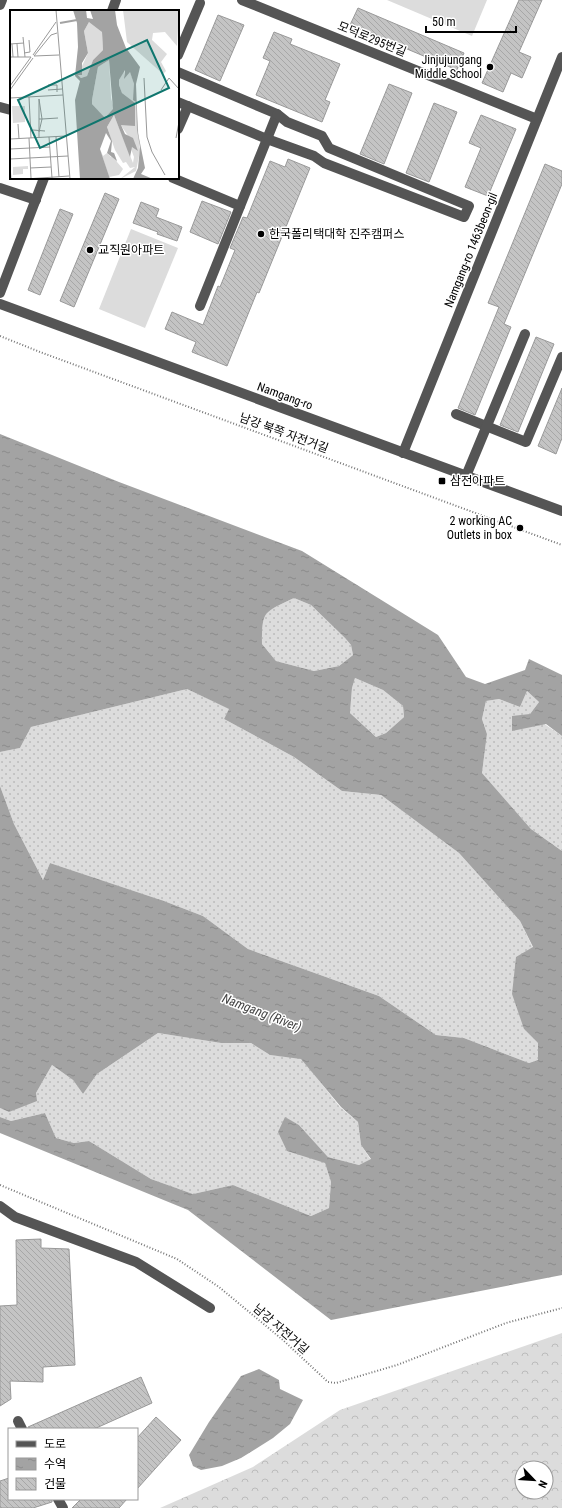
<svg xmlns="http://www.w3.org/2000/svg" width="562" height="1508" font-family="'Roboto Condensed','Noto Sans KR',sans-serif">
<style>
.grass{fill:url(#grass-dots)}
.forest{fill:url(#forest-crowns);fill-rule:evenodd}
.garden{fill:#dcdcdc}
.water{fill:url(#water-ripples);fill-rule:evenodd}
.building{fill:url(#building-back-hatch);stroke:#999}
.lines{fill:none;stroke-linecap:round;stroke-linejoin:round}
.path{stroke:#777;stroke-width:2;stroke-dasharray:1 2;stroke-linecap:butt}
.minor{stroke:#555;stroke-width:10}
.poi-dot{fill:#000;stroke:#fff;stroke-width:1.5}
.labels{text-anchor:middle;stroke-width:3;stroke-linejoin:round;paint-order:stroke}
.street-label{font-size:12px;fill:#000;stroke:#fff}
.poi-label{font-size:12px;fill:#000;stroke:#fff;text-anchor:start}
.water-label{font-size:13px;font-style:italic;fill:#444;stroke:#fff}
.inset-river{fill:none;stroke:#a3a3a3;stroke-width:2}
.inset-road{fill:none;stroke:#999;stroke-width:1}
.view{fill:#0f766e;fill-opacity:0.15;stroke:#0f766e;stroke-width:2}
.inset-edge{fill:none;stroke:#000;stroke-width:2}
</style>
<defs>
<pattern id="grass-dots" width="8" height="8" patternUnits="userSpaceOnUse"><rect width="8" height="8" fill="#dcdcdc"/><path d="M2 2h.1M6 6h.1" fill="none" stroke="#bbb" stroke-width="1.8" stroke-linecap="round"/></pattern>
<pattern id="forest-crowns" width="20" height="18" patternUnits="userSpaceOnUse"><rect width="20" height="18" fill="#dcdcdc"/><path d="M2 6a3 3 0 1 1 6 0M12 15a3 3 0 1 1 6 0" fill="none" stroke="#bbb"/></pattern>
<pattern id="water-ripples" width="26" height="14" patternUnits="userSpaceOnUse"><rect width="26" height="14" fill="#a3a3a3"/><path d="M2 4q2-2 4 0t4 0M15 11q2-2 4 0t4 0" fill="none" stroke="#8b8b8b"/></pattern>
<pattern id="building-back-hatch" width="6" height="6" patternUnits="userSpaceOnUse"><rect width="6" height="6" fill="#c4c4c4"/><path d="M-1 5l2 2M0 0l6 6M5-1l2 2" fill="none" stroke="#a7a7a7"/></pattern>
</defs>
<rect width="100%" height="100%" fill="#fff"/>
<g class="grass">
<path d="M294,598l17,7 34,33 6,7 2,10 -14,11 -25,5 -38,-10 -14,-17c0,-36 2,-31 32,-46z"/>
<polygon points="355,678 383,690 403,706 404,717 386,733 376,737 350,713 352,688"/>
<polygon points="187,689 230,709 224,719 294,757 342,791 381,795 459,853 520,921 533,948 524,1029 538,1043 538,1060 529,1063 464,1038 436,1035 379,996 248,949 203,916 164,901 50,863 43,880 14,824 0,786 0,752 20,748 31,727"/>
<polygon points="527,691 539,702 530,714 562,736 562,851 531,829 482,773 487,734 482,719 486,701 499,699 520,707"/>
<polygon points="158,1033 221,1043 251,1043 270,1055 301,1058 340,1107 358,1122 361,1145 371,1160 359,1165 328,1157 299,1125 285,1118 325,1163 331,1182 329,1208 311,1216 233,1185 193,1194 151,1179 89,1141 74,1143 56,1138 45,1113 11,1121 0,1117 0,1108 9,1112 36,1093 52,1065 73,1080 83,1094 97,1074"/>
</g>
<path class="forest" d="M562,1333v175h-402l93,-41 87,-57zM522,1468h24v24h-24z"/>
<g class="garden">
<polygon points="387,0 487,0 472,36"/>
<polygon points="131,229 178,248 145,328 99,309"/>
</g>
<g class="water">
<path d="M0,434l119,48 183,69 136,84 28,42 19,7 40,-14 4,-11 33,16v61l-16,-12 -34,7v-15l18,-2 9,-12 -12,-11 -7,16 -21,-8 -13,2 -4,18 5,15 -5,39 49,56 31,22v424l-231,45 -143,-110 -188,-77v-16l11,4 34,-8 11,25 18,5 15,-2 62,38 42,15 40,-9 78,31 18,-8 2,-26 -6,-19 -38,-12 -9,-19 7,-15 14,8 29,32 31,8 12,-6 -10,-14 -3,-23 -17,-15 -40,-48 -31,-4 -19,-12h-30l-63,-10 -61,41 -14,20 -10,-14 -21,-15 -16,28 1,8 -28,11 -9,-4v-322l14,38 29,56 7,-17 114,38 39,15 45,33 131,47 57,39 28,3 65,25 9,-3v-17l-14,-14 -12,-35 4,-37 17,-10 -13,-26 -61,-68 -78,-58 -39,-4 -48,-34 -70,-38 5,-10 -42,-20 -156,38 -11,21 -20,4zM294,598l17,7 34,33 6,7 2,10 -14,11 -25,5 -38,-10 -14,-17c0,-35 2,-31 32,-46zM355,678l28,12 20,16 1,11 -18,16 -10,4 -26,-24 2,-25z"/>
<polygon points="259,1369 279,1380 280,1389 303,1400 290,1424 273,1438 241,1458 222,1466 201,1470 193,1466 189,1455 209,1422 241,1376"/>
</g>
<g class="building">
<polygon points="519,0 542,0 519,52 531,57 522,78 511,73 503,92 482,83"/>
<polygon points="358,8 464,53 457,70 350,25"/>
<polygon points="218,15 244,25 220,81 195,70"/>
<polygon points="274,32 292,39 290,44 340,64 325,100 330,102 322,122 256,95 270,61 263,58"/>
<polygon points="389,84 412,93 384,164 360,154"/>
<polygon points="434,103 457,112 429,182 406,173"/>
<polygon points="481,115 516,129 488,196 465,187 481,148 469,143"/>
<polygon points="288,159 310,168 259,293 257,292 227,366 192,352 196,342 165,329 172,312 203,325 218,286 220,287 235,250 230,248 243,217 247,218 270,161 285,167"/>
<polygon points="545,164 562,171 562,184 504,324 511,327 475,415 458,408 499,307 488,303"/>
<polygon points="105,193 119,199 74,307 60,301"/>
<polygon points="202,201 231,212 218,244 190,232"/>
<polygon points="141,202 159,209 156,217 182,227 177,241 157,234 158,232 133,223"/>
<polygon points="60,209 73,214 40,295 28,290"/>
<polygon points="536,337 554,344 518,432 500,425"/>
<polygon points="562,388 562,438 556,454 538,446"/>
<polygon points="41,1239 41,1248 69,1249 75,1365 43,1367 43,1382 10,1381 11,1399 0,1406 0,1306 17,1305 16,1240"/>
<polygon points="141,1377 152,1403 94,1429 28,1429 28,1427"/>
<polygon points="156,1417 181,1440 137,1489 137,1438"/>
<polygon points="9,1478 9,1499 52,1499 52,1502 33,1508 0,1508 0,1481"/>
<polygon points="81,1499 127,1499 119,1508 72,1508"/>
</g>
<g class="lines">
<g class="path">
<polyline points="0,336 40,352 562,545"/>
<polyline points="0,1185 177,1259 219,1287 283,1340 328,1382 336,1383 397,1365 506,1323 562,1308"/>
</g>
<g class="minor">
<polyline points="242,0 537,119"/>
<polyline points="0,5 2,0"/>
<polyline points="112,11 116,0"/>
<polyline points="178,55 200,3"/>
<polyline points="178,72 277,114 267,139 178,102"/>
<polyline points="0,107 11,110"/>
<polyline points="178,129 188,106"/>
<polyline points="173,178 240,206"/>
<polyline points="0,188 36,200"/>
<polyline points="0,293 44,178"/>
<polyline points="0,304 562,511"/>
<polyline points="200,306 267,139 314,156 324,163 464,217 469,206 329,148 322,136 287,122 277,114"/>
<polyline points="456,414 526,442 562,357"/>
<polyline points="403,453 562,57"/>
<polyline points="466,476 525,334"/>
<polyline points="0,1206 15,1217 136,1262 210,1308"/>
<polyline points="18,1421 22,1429"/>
<polyline points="58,1499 63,1508"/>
</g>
</g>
<g class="poi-dot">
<circle cx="490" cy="67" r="4"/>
<circle cx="261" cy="234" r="4"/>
<circle cx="90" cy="250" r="4"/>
<rect x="438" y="477" width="8" height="8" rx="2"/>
<circle cx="520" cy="528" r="4"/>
</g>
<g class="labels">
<g class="street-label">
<text transform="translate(372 39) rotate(22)" y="4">모덕로295번길</text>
<text transform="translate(471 250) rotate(-68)" y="4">Namgang-ro 1463beon-gil</text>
<text transform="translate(285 396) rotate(20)" y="4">Namgang-ro</text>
<text transform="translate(284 433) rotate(20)" y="4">남강 북쪽 자전거길</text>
<text transform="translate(281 1329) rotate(41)" y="4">남강 자전거길</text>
</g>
<g class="poi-label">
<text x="482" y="64" text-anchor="end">Jinjujungang<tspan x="482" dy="14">Middle School</tspan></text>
<text x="269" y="238">한국폴리택대학 진주캠퍼스</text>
<text x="98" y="254">교직원아파트</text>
<text x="450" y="485">삼전아파트</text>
<text x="512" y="525" text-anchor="end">2 working AC<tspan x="512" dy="14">Outlets in box</tspan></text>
</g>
<g class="water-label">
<text transform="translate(262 1012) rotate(21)" y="5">Namgang (River)</text>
</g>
</g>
<g transform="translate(10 10)">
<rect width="169" height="169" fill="#fff"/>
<path d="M79,12l7,2 6,8 1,18 -10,10 -6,16 -6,2 -3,-3 10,-22 -4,-22zM99,50l2,38 3,11 -9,10 -13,-15v-4l6,-33zM114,60v7l6,-6 4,13 6,67 -4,20 -16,8 15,-12 -5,1 -4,-6 -3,1 -8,-13 -8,-23 7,-12 19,48 1,-6 -3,-8 1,-3 5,3 -17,-25 12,-23 -10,-8 -3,-8v-5zM90,139l3,7 4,-3 4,4 3,-4 3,9 6,7 -4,6 -10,2z" fill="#dcdcdc"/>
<path d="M113,0h56l-2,36 -12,-14 -12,1 -1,7 15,14 -6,8 5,9 -3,3 -36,-32z" fill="#dcdcdc"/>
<path d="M2,96h13v16l-12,1zM18,156v3h-5v5l-10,1v-8z" fill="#dcdcdc"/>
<path d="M63,0h13l1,8 6,1 -3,-9h25l2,15 9,23 14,19 -4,17 2,49 7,35 -4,6 12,5h-20l5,-11 2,-21 -3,-17 -1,-28 -3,-2 1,-16 -4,-12 -6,7 1,-9 -6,10v5l3,8 13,10v23l-14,-1 4,9 8,4 5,13 -6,-4 -2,10 -16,-42 -7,12 5,14 -1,11 3,1 3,8 -10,-8 4,-12 -5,-8 -6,16 10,30h-30l-5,-79 5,-19 -5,-5 3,-29 -1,-24zM79,12l13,10 1,18 -10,10 -6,16 -6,2 -3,-3h4v-12l6,-10 -4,-22zM99,50l4,49 -8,9 -13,-14v-4l6,-33z" fill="#a3a3a3" fill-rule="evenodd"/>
<path class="inset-river" d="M50,13l17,-3"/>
<path class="inset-road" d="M46,0l14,169M13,27l2,20M0,34l14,-1M2,34l1,13M7,34l1,13M14,43l6,-1 -1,-12M23,45l23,-33M24,46l17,-21 6,-2M24,46l25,-1M0,47h21M134,68l3,59 5,15 13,23M38,75h9v7M0,76l21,-29M0,80l23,-32M38,80l14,-1M151,80l8,-12 10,11M19,87l2,41M0,88l53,-3M29,109v-20l3,20 16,-1M8,114l1,15M23,120l12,1M39,127l3,41M46,127l3,40M19,128l2,40M29,128v-19h3l-3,13M166,128l3,-16M0,129l56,-3M0,139l40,-2M0,149l58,-3M0,155l1,14M20,158l21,-1M16,169l43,-3"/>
<path class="view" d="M137,30l22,48 -129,60 -22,-48z"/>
<rect width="169" height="169" class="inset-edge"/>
</g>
<rect x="8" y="1428" width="130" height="72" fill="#ffffff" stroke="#999999"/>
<rect x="16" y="1441" width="20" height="6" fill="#555555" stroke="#999999"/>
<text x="44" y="1448" font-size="12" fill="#000000">도로</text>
<rect x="16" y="1458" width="20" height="12" fill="url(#water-ripples)" stroke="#999999"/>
<text x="44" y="1468" font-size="12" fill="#000000">수역</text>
<rect x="16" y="1478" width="20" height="12" fill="url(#building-back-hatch)" stroke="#999999"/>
<text x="44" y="1488" font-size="12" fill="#000000">건물</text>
<g transform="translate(534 1480) rotate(115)"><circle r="19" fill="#ffffff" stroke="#999999"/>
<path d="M0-3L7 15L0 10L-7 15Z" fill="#000000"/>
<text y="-6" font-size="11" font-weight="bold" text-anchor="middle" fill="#000000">N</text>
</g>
<path d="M426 26v6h90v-6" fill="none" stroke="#000000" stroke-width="2"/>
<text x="432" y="26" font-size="12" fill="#000000" stroke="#ffffff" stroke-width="3" paint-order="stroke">50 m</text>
</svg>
